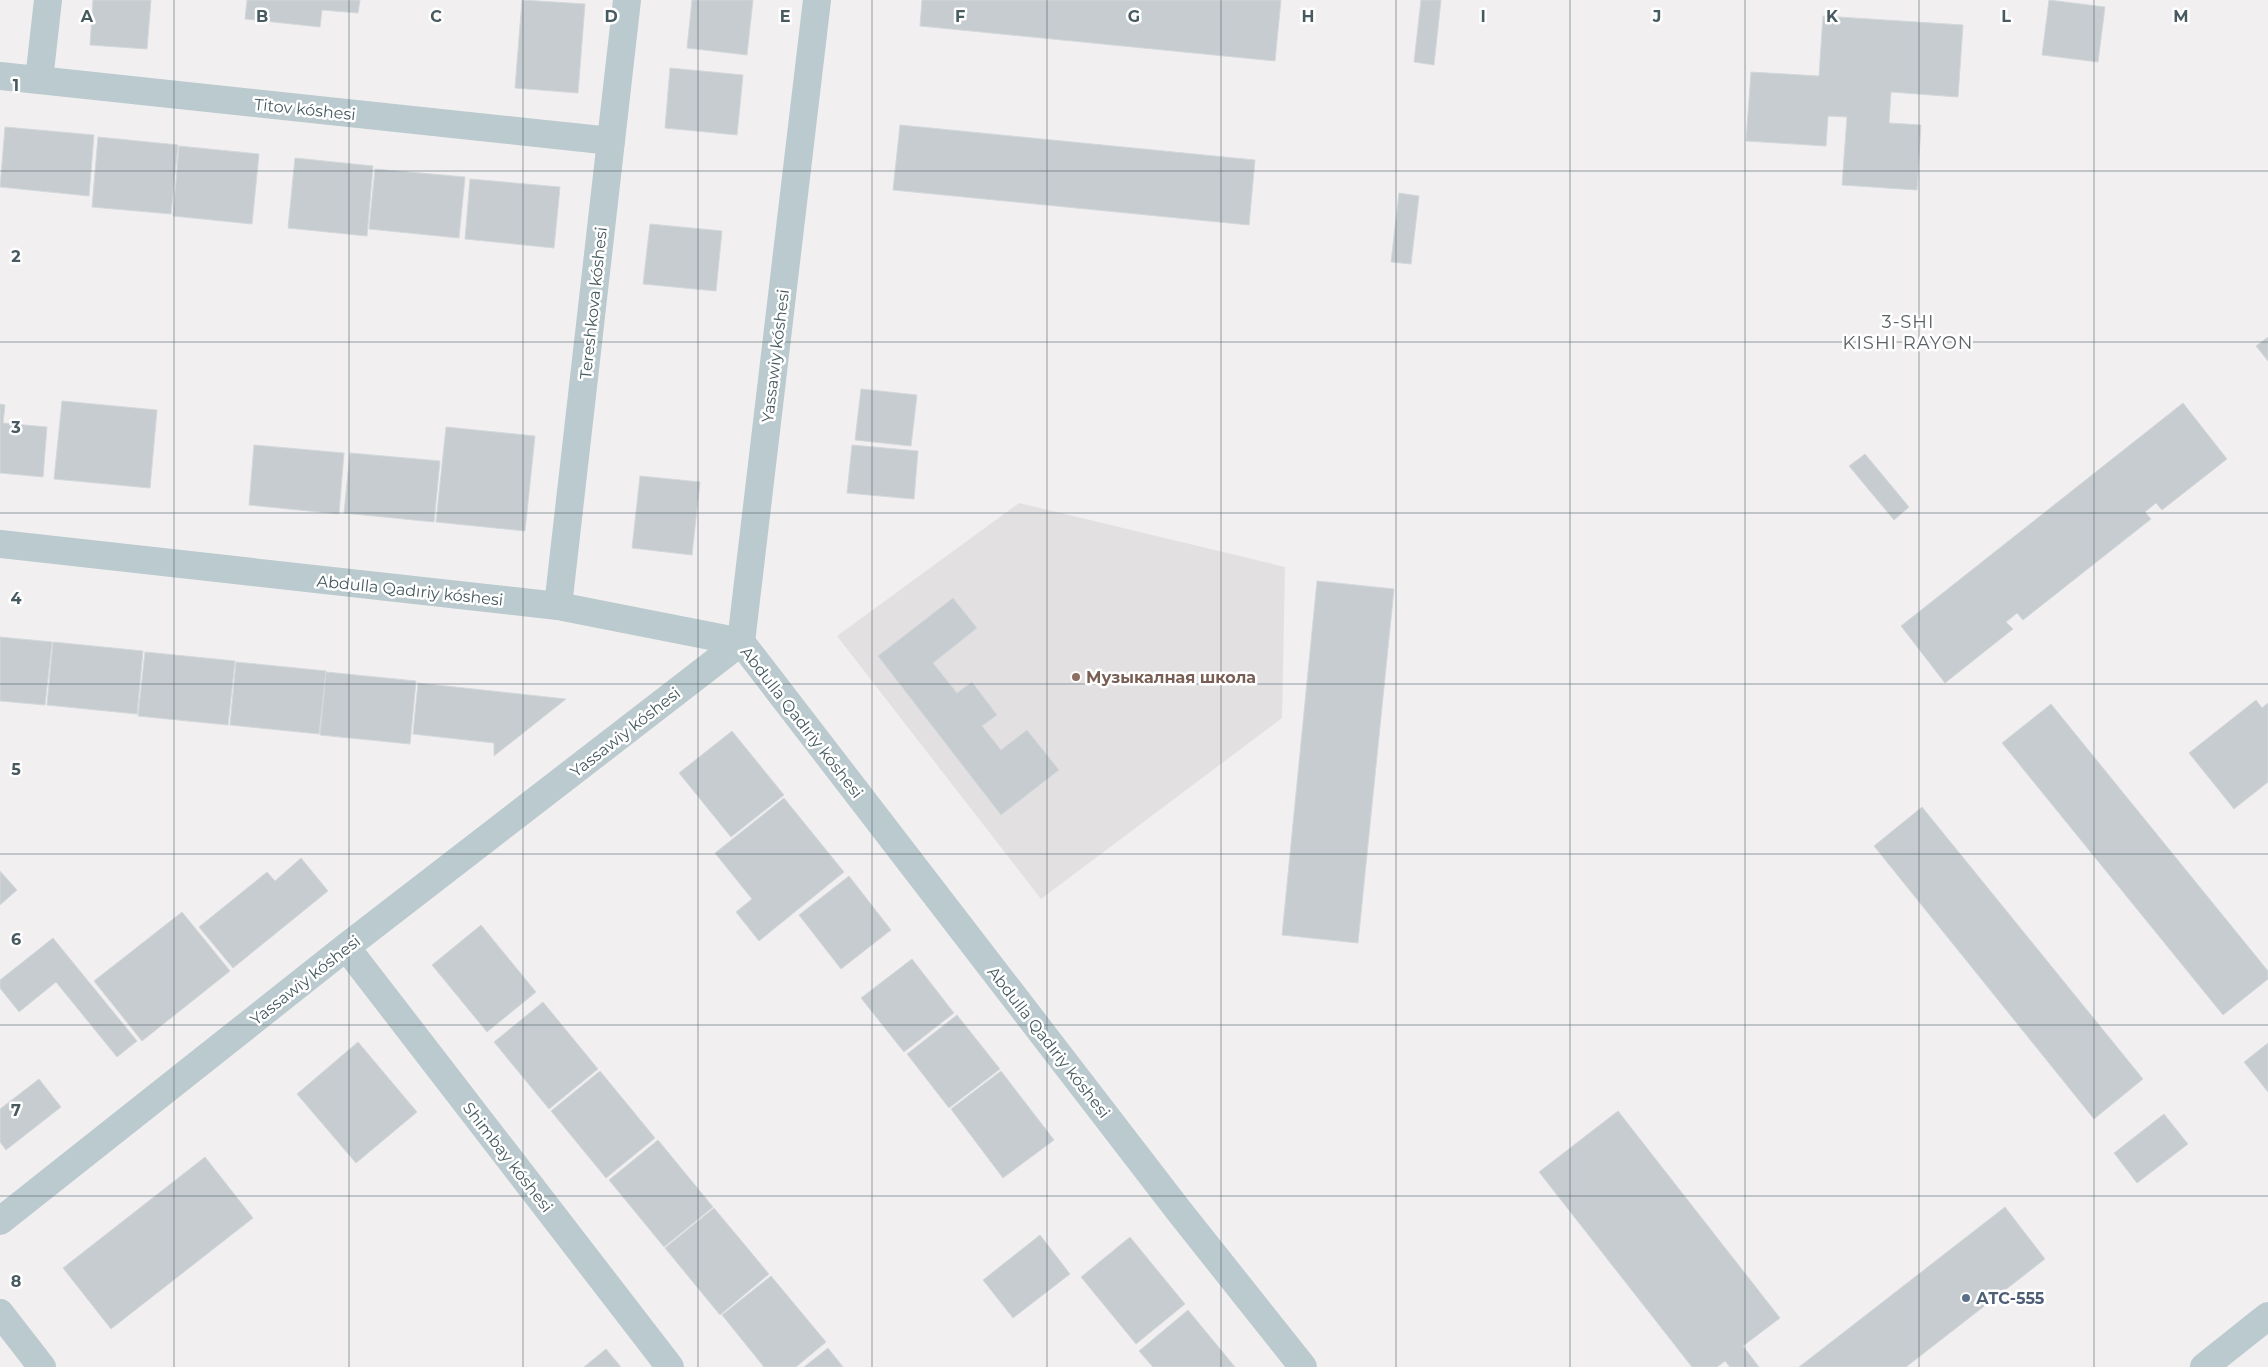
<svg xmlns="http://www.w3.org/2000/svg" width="2268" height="1367" font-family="Montserrat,sans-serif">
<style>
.education{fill:#e3e0e2}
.building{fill:#c6cccf;stroke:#d3d8db}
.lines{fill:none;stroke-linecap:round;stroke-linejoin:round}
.minor{stroke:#bacace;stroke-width:28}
.tertiary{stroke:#bacace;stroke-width:28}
.grid{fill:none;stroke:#465a5f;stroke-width:1;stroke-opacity:0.55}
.education-dot{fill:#8d6e63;stroke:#fff;stroke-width:2}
.service-dot{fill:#5c6f8a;stroke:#fff;stroke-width:2}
.labels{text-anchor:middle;stroke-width:5;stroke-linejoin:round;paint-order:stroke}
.street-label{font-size:16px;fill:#465a5f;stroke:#fff}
.education-label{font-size:16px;font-weight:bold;fill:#785e54;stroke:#fff;text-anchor:start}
.service-label{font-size:16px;font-weight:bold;fill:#4e5e75;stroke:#fff;text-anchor:start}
.neighbourhood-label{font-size:18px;letter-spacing:1px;fill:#5b6265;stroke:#fff}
.grid-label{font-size:16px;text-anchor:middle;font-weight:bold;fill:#465a5f;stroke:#fff;stroke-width:5;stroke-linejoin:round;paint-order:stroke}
</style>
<rect width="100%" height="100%" fill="#f2eff0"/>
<polygon class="education" points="1019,503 1285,567 1282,718 1041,899 837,636"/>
<g class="building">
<polygon points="93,0 151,0 147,49 90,45"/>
<polygon points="247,0 360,0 358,13 322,10 320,27 245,19"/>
<polygon points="522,0 585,4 578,93 515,88"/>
<polygon points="692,0 753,0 747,55 687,48"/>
<polygon points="922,0 1281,0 1275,61 920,26"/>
<polygon points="1421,0 1441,0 1434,65 1414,62"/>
<polygon points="2049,0 2105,7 2098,62 2042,55"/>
<polygon points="1823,16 1963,25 1958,97 1891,92 1889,123 1921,125 1917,190 1842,185 1847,117 1828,116 1826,146 1746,141 1751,72 1819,76"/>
<polygon points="670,68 743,75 737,135 665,128"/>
<polygon points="900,125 1255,160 1249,225 893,190"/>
<polygon points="5,127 94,135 89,196 0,187"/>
<polygon points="98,137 178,145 171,214 92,207"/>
<polygon points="179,146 259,154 252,224 173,216"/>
<polygon points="295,158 373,166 367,236 288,228"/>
<polygon points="375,169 465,177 459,238 369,229"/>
<polygon points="470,179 560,187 554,248 465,239"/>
<polygon points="1399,193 1419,196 1411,264 1391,262"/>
<polygon points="650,224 722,231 716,291 643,284"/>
<polygon points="2268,337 2268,361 2256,346"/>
<polygon points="861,389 917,395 911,446 855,440"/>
<polygon points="62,401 157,410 150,488 54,479"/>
<polygon points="2183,403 2227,459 2162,510 2156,503 2145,512 2151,519 2023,620 2017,613 2006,622 2013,629 1945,683 1901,626"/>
<polygon points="0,404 5,405 3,423 47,427 43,477 0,473"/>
<polygon points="446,427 535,436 525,531 436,522"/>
<polygon points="254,445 344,453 339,514 249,505"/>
<polygon points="852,445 918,451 914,499 847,493"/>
<polygon points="350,453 440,461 434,522 344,513"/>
<polygon points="1865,454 1909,507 1894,520 1849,466"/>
<polygon points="640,476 700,482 692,555 632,548"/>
<polygon points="1317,581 1394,589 1358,943 1282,935"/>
<polygon points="953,598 977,628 933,663 957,693 972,682 997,715 982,726 1001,750 1027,730 1059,770 1001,815 878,656"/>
<polygon points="0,637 52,642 45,705 0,701"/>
<polygon points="53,642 143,651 137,714 47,705"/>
<polygon points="145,652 235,661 228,725 138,716"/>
<polygon points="236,662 326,671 319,734 230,725"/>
<polygon points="326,672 416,681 410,744 320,735"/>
<polygon points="418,683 566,699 494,756 494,743 413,734"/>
<polygon points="2256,700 2262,708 2268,703 2268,782 2234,809 2189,753"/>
<polygon points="2051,704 2268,971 2268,979 2223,1015 2002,743"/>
<polygon points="732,731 784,795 731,837 679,773"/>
<polygon points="784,798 844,872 759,941 736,912 752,899 715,853"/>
<polygon points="1922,807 2143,1079 2094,1119 1874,846"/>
<polygon points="301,858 328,891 233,968 199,927 267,872 275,881"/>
<polygon points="0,871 17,890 0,905"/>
<polygon points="849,876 891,930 841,969 799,915"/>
<polygon points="182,912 230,971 142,1041 94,981"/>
<polygon points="481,925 536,992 487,1032 432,965"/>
<polygon points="53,938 137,1041 117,1057 56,982 19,1012 0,988 0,980"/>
<polygon points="912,959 954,1013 904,1052 861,998"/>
<polygon points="543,1002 598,1069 549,1109 494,1042"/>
<polygon points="957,1015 1000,1069 949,1108 907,1054"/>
<polygon points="358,1042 417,1112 356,1163 297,1094"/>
<polygon points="2268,1043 2268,1092 2244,1062"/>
<polygon points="600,1071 655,1138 606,1178 551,1111"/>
<polygon points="1001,1071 1054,1140 1003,1178 951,1109"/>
<polygon points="39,1079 61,1107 6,1150 0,1142 0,1109"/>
<polygon points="1618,1111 1780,1318 1743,1346 1759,1367 1730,1367 1725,1361 1717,1367 1692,1367 1539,1172"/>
<polygon points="2164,1114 2188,1144 2137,1183 2114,1153"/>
<polygon points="658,1140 713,1207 664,1247 609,1180"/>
<polygon points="205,1157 253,1218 111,1329 63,1268"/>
<polygon points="2005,1207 2045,1259 1906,1367 1799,1367"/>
<polygon points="714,1208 769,1274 720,1315 665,1248"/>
<polygon points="1040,1235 1070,1274 1013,1318 983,1280"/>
<polygon points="1130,1237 1185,1304 1136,1344 1081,1277"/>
<polygon points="771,1276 826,1342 796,1367 764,1367 722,1315"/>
<polygon points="1188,1310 1235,1367 1153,1367 1139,1351"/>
<polygon points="828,1348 843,1367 804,1367"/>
<polygon points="606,1349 621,1367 584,1367"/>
</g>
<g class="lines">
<g class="minor">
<polyline points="0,76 611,141"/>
<polyline points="39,80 48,0"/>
<polyline points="0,544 558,606 741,642 1179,1211 1303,1367"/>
<polyline points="558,606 627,0"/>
<polyline points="346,947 670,1367"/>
<polyline points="0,1221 346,947 741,642 817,0"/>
<polyline points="0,1313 42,1367"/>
</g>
<polyline class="tertiary" points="2204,1367 2268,1316"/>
</g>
<path class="grid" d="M174,0v1367M349,0v1367M523,0v1367M698,0v1367M872,0v1367M1047,0v1367M1221,0v1367M1396,0v1367M1570,0v1367M1745,0v1367M1919,0v1367M2094,0v1367M0,171h2268M0,342h2268M0,513h2268M0,684h2268M0,854h2268M0,1025h2268M0,1196h2268"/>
<circle class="education-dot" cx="1076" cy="677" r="5"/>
<circle class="service-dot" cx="1966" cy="1298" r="5"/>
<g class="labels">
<g class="street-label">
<text transform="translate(305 109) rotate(6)" y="6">Titov kóshesi</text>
<text transform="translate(593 303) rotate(-84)" y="6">Tereshkova kóshesi</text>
<text transform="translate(775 356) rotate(-83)" y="6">Yassawiy kóshesi</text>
<text transform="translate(410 590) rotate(6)" y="6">Abdulla Qadıriy kóshesi</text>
<text transform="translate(802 722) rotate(52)" y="6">Abdulla Qadıriy kóshesi</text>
<text transform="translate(625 732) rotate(-38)" y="6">Yassawiy kóshesi</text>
<text transform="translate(305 980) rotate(-38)" y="6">Yassawiy kóshesi</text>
<text transform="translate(1049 1042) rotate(52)" y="6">Abdulla Qadıriy kóshesi</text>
<text transform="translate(508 1157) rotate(52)" y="6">Shimbay kóshesi</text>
</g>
<g class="education-label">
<text x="1086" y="683">Музыкалная школа</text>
</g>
<g class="service-label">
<text x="1976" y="1304">АТС-555</text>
</g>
<g class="neighbourhood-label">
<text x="1908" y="328">3-SHI<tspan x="1908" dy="21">KISHI RAYON</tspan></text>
</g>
</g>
<g class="grid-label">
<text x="87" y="22">A</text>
<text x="262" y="22">B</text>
<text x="436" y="22">C</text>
<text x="611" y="22">D</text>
<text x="785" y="22">E</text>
<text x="960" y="22">F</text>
<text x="1134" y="22">G</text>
<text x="1308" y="22">H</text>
<text x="1483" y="22">I</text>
<text x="1657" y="22">J</text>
<text x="1832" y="22">K</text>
<text x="2006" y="22">L</text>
<text x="2181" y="22">M</text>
<text x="16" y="91">1</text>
<text x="16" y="262">2</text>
<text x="16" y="433">3</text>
<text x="16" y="604">4</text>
<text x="16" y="775">5</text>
<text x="16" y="945">6</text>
<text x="16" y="1116">7</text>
<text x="16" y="1287">8</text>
</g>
</svg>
